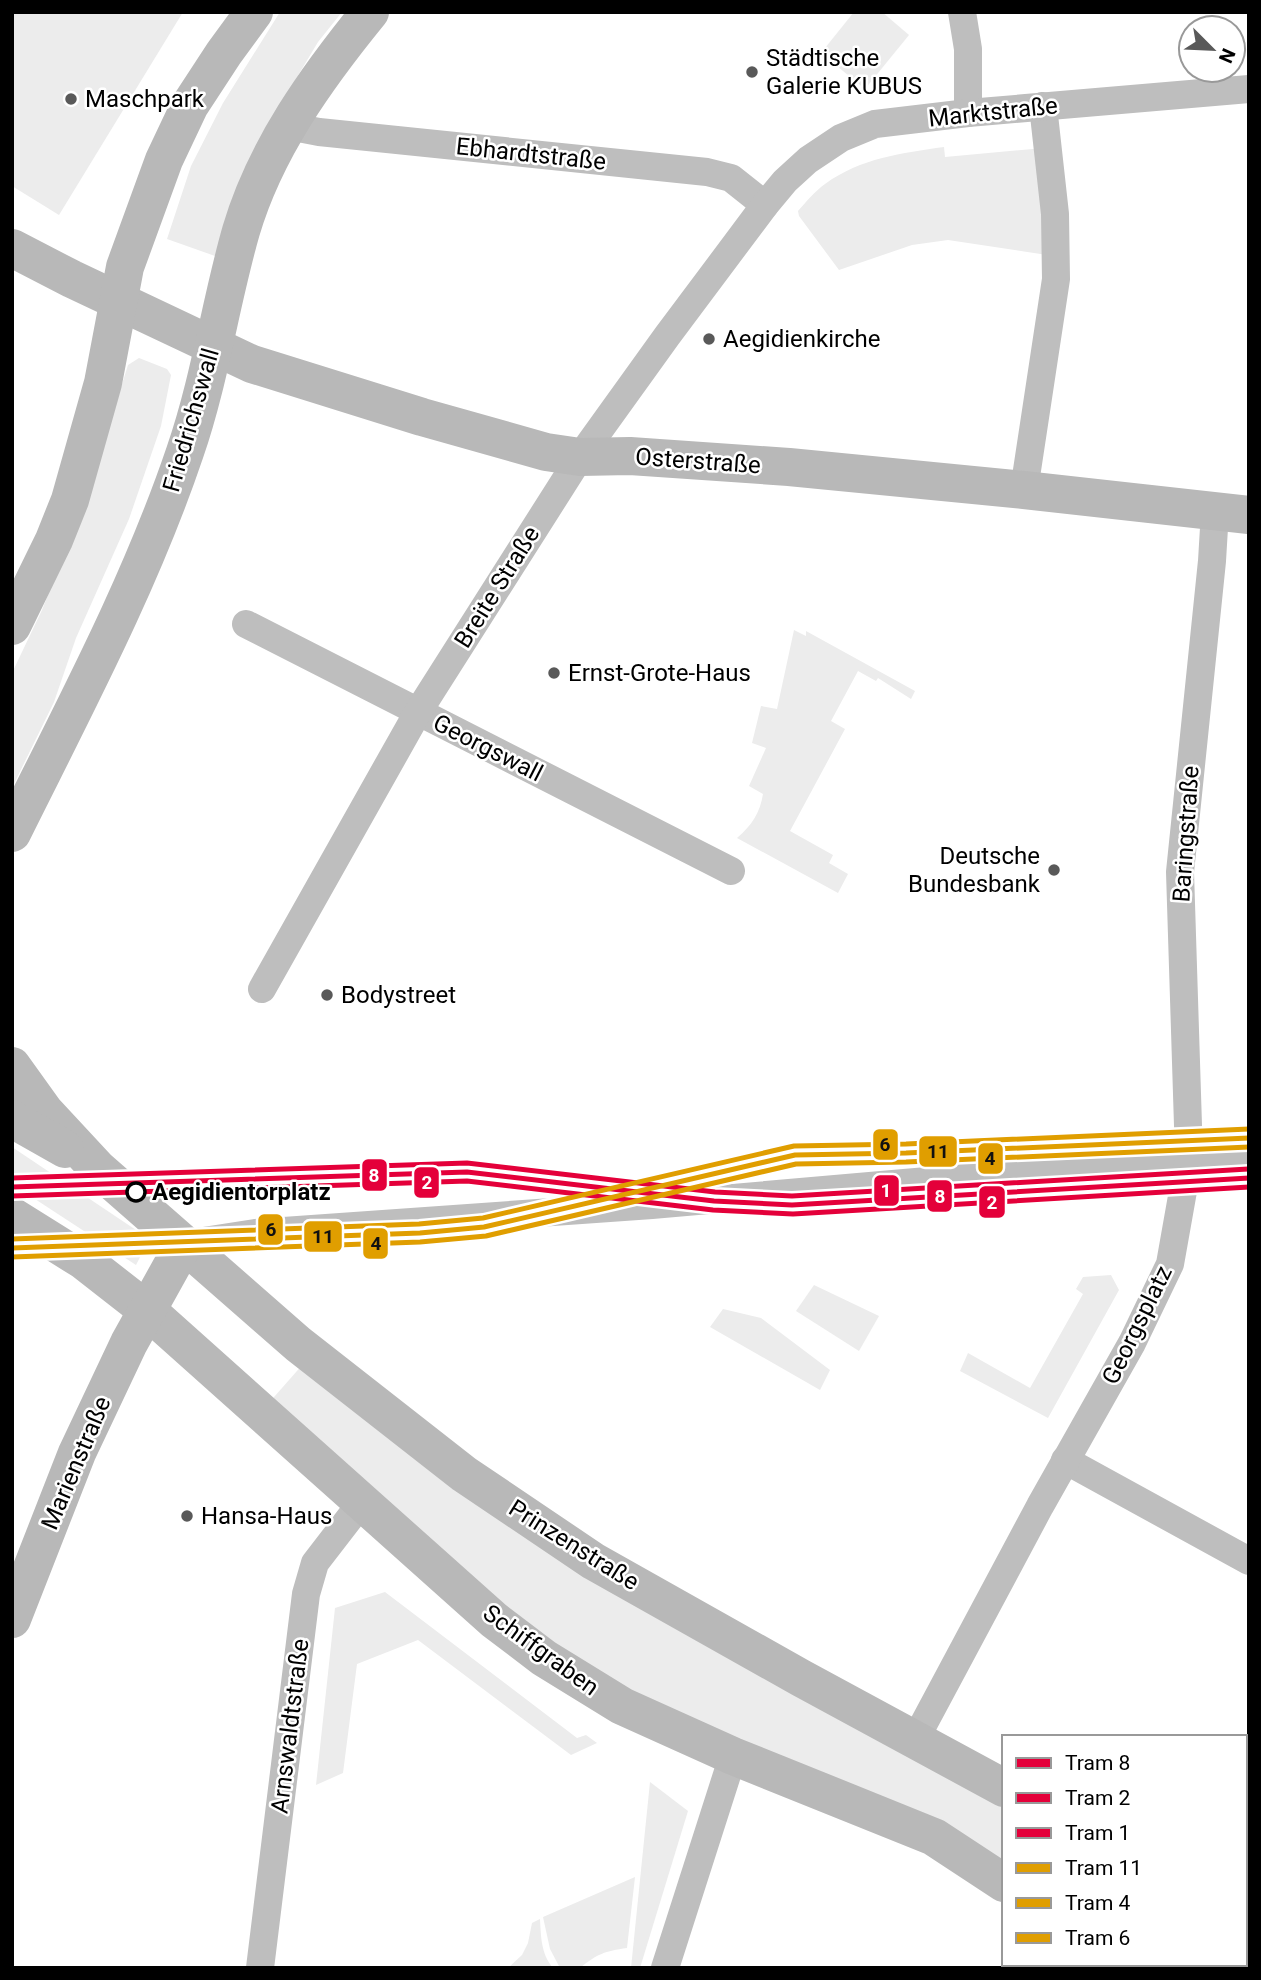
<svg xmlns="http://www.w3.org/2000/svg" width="1261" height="1980" font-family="Roboto,sans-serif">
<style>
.green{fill:#ececec}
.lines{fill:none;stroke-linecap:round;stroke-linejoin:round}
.street{stroke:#bebebe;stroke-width:28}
.secondary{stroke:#b8b8b8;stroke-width:38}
.tram-1-casing{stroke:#fff;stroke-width:10}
.tram-2-casing{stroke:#fff;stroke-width:10}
.tram-3-casing{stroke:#fff;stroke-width:10}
.tram-4-casing{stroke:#fff;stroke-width:10}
.tram-5-casing{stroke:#fff;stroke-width:10}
.tram-6-casing{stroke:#fff;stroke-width:10}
.tram-1{stroke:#e4003a;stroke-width:5}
.tram-2{stroke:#e4003a;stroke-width:5}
.tram-3{stroke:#e4003a;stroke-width:5}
.tram-4{stroke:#e09e00;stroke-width:5}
.tram-5{stroke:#e09e00;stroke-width:5}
.tram-6{stroke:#e09e00;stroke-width:5}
.poi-dot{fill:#595959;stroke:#fff;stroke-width:2.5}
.stop-dot{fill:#fff;stroke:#000;stroke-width:3.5}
.labels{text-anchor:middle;stroke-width:5;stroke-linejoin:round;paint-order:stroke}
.poi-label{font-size:24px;fill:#000;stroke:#fff;text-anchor:start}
.street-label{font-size:24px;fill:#000;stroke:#fff}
.stop-label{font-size:24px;font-weight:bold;fill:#000;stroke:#fff;text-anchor:start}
.line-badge{stroke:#fff;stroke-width:2.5}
.badge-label{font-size:19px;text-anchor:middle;font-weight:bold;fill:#fff}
.pale-badge-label{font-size:19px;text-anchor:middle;font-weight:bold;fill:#111}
</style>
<rect width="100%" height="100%" fill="#fff"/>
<g class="green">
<polygon points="12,12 183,12 59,215 12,186"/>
<polygon points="280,12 342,12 318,42 272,119 215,256 167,239 191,166 223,103"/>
<polygon points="854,12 882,12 909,35 865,89 821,53"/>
<path d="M944,147l1,10 99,-9 3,107 -99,-15 -36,5 -73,25 -40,-54 -1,-5c8,-9 17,-20 27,-27 36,-26 77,-31 119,-37z"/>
<polygon points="139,358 167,369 171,375 161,426 129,519 76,638 54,702 12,788 12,673 42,610 84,504 128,365"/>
<path d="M794,630l12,6v-5l109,60 -4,8 -33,-21 -2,3 -18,-10 -27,50 14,8 -55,102 43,24 -4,8 19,11 -10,19 -101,-55c15,-13 23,-25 26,-44l-14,-8 17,-38 -14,-5 9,-37 16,3z"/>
<path d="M12,1147l127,85c8,14 4,20 -3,33l-124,-81z"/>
<polygon points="1111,1275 1119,1290 1048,1418 960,1371 968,1353 1030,1388 1083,1294 1076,1289 1083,1277"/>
<polygon points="814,1285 879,1316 859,1351 796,1311"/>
<polygon points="723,1309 761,1318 830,1370 820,1390 710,1327"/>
<polygon points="304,1363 1004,1799 1004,1872 739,1749 548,1650 267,1405"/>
<polygon points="385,1592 577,1738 586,1735 597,1743 571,1755 418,1640 357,1664 343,1773 316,1785 335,1608"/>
<polygon points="650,1782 688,1811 640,1968 631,1968"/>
<path d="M635,1877l-8,71c-22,3 -30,6 -47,20h-20l-10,-19 -7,-32z"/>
<path d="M540,1919c1,18 1,35 13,49h-45l14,-13 6,-12 4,-20z"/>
</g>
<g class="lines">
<g class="street">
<polyline points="962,12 968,49 968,113"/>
<polyline points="288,126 319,132 707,172 731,178 765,205"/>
<polyline points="1024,490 1056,279 1055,214 1043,106"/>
<polyline points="246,624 731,871"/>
<polyline points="262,989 418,712 580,457 667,336 765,205 785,181 808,160 841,138 875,124 968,113 1249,89"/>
<polyline points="184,1244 255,1233 652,1205 1249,1153"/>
<polyline points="1065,1460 1249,1561"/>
<polyline points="915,1740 1040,1506 1132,1343 1170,1264 1189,1157 1180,872 1212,561 1215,511"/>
<polyline points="260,1968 306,1594 315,1563 362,1502"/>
<polyline points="665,1968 733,1756"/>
</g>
<g class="secondary">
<polyline points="12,248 72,279 252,364 422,417 546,452 580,457 630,456 789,467 1024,490 1249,515"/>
<polyline points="12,626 54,540 70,500 103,383 125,267 164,160 190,105 224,53 254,12"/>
<path d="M12,833c62,-125 128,-248 173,-381 25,-72 35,-148 56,-221 24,-82 76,-154 129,-219"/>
<polyline points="12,1066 45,1112 97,1168 298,1344 464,1474 593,1561 801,1678 1004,1788"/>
<polyline points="12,1119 65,1149"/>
<polyline points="12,1216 84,1261 148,1311 494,1620 544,1658 622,1706 733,1756 934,1837 1004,1883"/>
<polyline points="12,1619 77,1453 129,1343 184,1244"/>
<polyline points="1245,1913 1249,1915"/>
<polyline points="1122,1964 1127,1968"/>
<polyline points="1177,1964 1179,1968"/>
</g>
<defs>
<polyline id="tram-1" points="12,1187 467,1172 714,1201 792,1205 1249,1178"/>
<polyline id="tram-2" points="12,1196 467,1181 713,1210 793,1214 1249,1187"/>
<polyline id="tram-3" points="12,1178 467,1163 715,1192 792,1196 1248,1169"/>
<polyline id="tram-4" points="12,1248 420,1233 484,1227 795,1155 906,1153 1249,1138"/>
<polyline id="tram-5" points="12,1257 420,1242 486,1236 796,1164 906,1162 1249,1147"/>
<polyline id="tram-6" points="12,1239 419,1224 483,1218 794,1146 906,1144 1249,1129"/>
</defs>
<use href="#tram-1" class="tram-1-casing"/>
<use href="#tram-2" class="tram-2-casing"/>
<use href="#tram-3" class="tram-3-casing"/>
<use href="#tram-4" class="tram-4-casing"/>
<use href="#tram-5" class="tram-5-casing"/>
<use href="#tram-6" class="tram-6-casing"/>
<use href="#tram-1" class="tram-1"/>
<use href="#tram-2" class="tram-2"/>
<use href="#tram-3" class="tram-3"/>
<use href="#tram-4" class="tram-4"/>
<use href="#tram-5" class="tram-5"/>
<use href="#tram-6" class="tram-6"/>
</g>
<g class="poi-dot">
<circle cx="752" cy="72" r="7"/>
<circle cx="71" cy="99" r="7"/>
<circle cx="709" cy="339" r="7"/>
<circle cx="554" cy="673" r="7"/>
<circle cx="1054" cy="870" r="7"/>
<circle cx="327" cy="995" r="7"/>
<circle cx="187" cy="1516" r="7"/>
</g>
<circle class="stop-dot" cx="136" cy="1192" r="9"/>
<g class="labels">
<g class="poi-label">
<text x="766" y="66">Städtische<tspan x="766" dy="28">Galerie KUBUS</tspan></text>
<text x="85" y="107">Maschpark</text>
<text x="723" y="347">Aegidienkirche</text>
<text x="568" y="681">Ernst-Grote-Haus</text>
<text x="1040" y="864" text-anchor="end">Deutsche<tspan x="1040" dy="28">Bundesbank</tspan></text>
<text x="341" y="1003">Bodystreet</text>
<text x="201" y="1524">Hansa-Haus</text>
</g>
<g class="street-label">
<text transform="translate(993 112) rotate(-6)" y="8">Marktstraße</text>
<text transform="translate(531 154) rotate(6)" y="8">Ebhardtstraße</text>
<text transform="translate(191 420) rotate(-74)" y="8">Friedrichswall</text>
<text transform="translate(698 461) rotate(4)" y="8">Osterstraße</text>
<text transform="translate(497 587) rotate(-58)" y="8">Breite Straße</text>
<text transform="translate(488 748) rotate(27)" y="8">Georgswall</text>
<text transform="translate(1186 834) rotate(-86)" y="8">Baringstraße</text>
<text transform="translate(1137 1325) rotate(-64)" y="8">Georgsplatz</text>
<text transform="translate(76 1463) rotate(-67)" y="8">Marienstraße</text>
<text transform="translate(574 1545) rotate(32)" y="8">Prinzenstraße</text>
<text transform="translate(541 1650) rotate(36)" y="8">Schiffgraben</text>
<text transform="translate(290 1726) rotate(-83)" y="8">Arnswaldtstraße</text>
</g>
<g class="stop-label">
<text x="152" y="1200">Aegidientorplatz</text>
</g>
</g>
<g class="line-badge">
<rect x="872" y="1128" width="27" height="33" rx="7" fill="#e09e00"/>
<rect x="918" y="1135" width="40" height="33" rx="7" fill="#e09e00"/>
<rect x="977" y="1142" width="27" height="33" rx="7" fill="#e09e00"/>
<rect x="361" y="1158" width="27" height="34" rx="7" fill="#e4003a"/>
<rect x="413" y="1166" width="27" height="33" rx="7" fill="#e4003a"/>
<rect x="873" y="1174" width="27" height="33" rx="7" fill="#e4003a"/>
<rect x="926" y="1179" width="27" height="34" rx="7" fill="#e4003a"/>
<rect x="978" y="1185" width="28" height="34" rx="7" fill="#e4003a"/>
<rect x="257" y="1213" width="27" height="33" rx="7" fill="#e09e00"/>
<rect x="303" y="1220" width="40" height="33" rx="7" fill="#e09e00"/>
<rect x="362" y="1227" width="27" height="33" rx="7" fill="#e09e00"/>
</g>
<g class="badge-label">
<text x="374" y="1182">8</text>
<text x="427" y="1189">2</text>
<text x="886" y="1197">1</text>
<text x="940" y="1203">8</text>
<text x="992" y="1209">2</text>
</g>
<g class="pale-badge-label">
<text x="885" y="1151">6</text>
<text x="938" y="1158">11</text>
<text x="990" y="1165">4</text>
<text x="271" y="1236">6</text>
<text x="323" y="1243">11</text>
<text x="376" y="1250">4</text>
</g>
<rect width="1261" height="1980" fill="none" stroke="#000000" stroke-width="28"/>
<rect x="1002" y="1735" width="245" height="231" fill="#ffffff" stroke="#999999" stroke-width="2"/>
<rect x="1016" y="1758" width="35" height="10" fill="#e4003a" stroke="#999999" stroke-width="2"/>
<text x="1065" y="1770" font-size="21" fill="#000000">Tram 8</text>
<rect x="1016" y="1793" width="35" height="10" fill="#e4003a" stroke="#999999" stroke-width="2"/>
<text x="1065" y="1805" font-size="21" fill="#000000">Tram 2</text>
<rect x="1016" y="1828" width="35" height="10" fill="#e4003a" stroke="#999999" stroke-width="2"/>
<text x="1065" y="1840" font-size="21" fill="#000000">Tram 1</text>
<rect x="1016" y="1863" width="35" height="10" fill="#e09e00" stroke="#999999" stroke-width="2"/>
<text x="1065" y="1875" font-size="21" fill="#000000">Tram 11</text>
<rect x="1016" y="1898" width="35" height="10" fill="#e09e00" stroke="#999999" stroke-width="2"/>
<text x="1065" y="1910" font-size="21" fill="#000000">Tram 4</text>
<rect x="1016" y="1933" width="35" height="10" fill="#e09e00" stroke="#999999" stroke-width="2"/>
<text x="1065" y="1945" font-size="21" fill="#000000">Tram 6</text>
<g transform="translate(1212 49) rotate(114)"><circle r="33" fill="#ffffff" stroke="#999999" stroke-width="2"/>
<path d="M0-5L12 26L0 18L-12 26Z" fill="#595959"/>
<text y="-10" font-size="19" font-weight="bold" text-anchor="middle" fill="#000000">N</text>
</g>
</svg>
